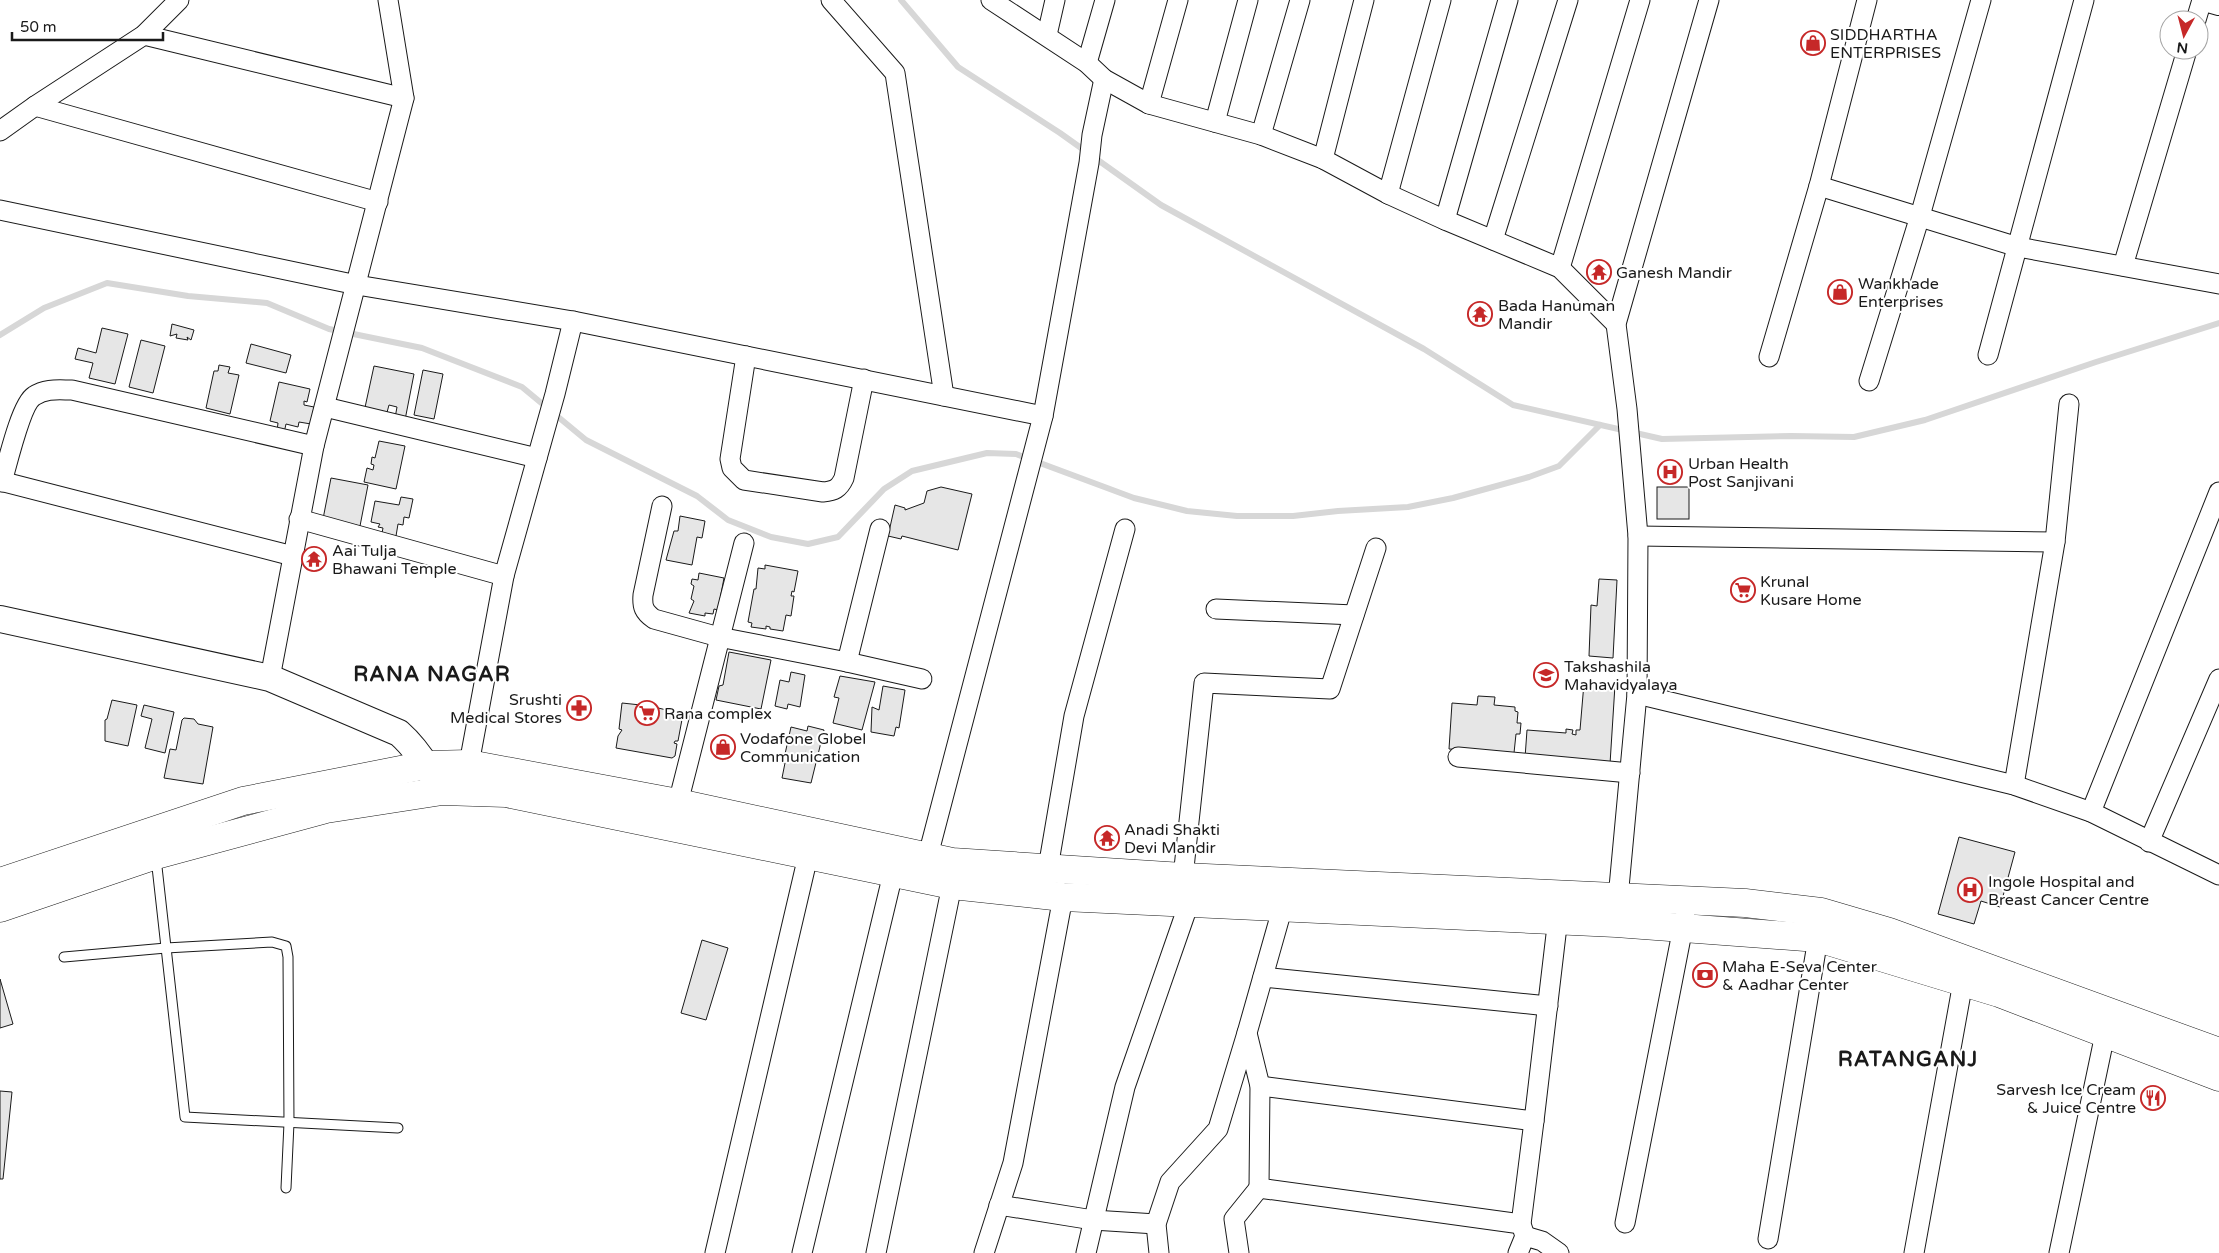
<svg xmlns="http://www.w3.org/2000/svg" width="2219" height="1253" font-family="'Varela Round',sans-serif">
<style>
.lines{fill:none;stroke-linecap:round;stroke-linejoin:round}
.stream{stroke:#d7d7d7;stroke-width:6}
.building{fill:#e6e6e6;stroke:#1a1a1a}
.lane-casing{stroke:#1a1a1a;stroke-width:11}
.street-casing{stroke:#1a1a1a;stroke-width:21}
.secondary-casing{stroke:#1a1a1a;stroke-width:28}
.primary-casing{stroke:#1a1a1a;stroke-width:29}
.lane{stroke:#fff;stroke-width:9}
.street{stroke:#fff;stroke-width:19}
.secondary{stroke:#fff;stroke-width:26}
.primary{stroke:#fff;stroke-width:28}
.labels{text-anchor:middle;stroke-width:4;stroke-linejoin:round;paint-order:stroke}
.poi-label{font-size:16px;fill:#1a1a1a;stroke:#fff;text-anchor:start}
.district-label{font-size:21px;font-weight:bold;letter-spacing:1px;fill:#1a1a1a;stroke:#fff}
</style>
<rect width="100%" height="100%" fill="#fff"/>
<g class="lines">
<g class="stream">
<polyline points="901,0 958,67 1060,133 1161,205 1424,349 1513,405 1662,439 1791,436 1854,437 1925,420 2096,362 2219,323"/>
<polyline points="0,335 44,308 107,283 188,296 267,303 329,329 422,348 522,387 586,440 697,496 728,520 771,537 808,544 838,537 884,489 912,471 987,453 1016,454 1134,498 1187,511 1237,516 1293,516 1338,511 1408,507 1453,498 1529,477 1559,466 1600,425"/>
</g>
</g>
<g class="building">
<polygon points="172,324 194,330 191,340 187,337 188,340 176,338 177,334 170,336"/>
<polygon points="102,328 128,334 115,384 89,378 93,363 75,359 78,348 96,353"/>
<polygon points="141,340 165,346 153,393 129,387"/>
<polygon points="251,344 291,355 286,373 246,363"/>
<polygon points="219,365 230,367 228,373 239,375 230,414 206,408 214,371 218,371"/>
<polygon points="374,366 414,374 405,420 395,418 397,407 389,405 386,416 364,412"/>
<polygon points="423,370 443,374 434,419 414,415"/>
<polygon points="279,382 310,389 307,402 304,401 304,405 314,407 311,424 299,422 298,427 286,424 284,433 277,431 278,423 270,421"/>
<polygon points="379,441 405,446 396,489 364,482 367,468 373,470 374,465 371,464 372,457 375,458"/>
<polygon points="331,478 368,485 360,526 323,519"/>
<polygon points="941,487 972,494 958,550 902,536 901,539 888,536 895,505 905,508 905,510 924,503 927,491"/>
<rect x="1657" y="487" width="32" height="32"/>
<polygon points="401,497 413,499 409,518 404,517 403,525 398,524 396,536 382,533 383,528 378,527 380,524 371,522 375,501 399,505"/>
<polygon points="680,516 705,521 702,538 697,537 692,565 666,560 674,531 678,531"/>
<polygon points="765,565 798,571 794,592 792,591 791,596 794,596 791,616 786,615 783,631 770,629 770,627 766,626 766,629 751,627 752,623 748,622 754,589 756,589 758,568 765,569"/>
<polygon points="699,573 724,578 718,610 714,609 713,614 705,613 705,616 689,613 694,601 691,599 694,586 691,584 692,579 698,580"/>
<polygon points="1599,579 1617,580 1613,658 1589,656 1591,605 1597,606"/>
<polygon points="729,652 771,660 761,709 716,700 719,686 723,685"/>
<polygon points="791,672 805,675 800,707 788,704 787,709 775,706 780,680 789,682"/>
<polygon points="840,676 875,682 862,730 833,723 839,698 834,697"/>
<polygon points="1584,683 1615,685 1610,764 1525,758 1527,730 1566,733 1566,729 1573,730 1572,734 1576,735 1576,730 1580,730"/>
<polygon points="883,686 905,690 899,728 896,727 894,736 871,732 872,707 879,710"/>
<polygon points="1478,696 1495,697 1494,705 1515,707 1515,711 1518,712 1517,723 1521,723 1520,734 1516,734 1514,753 1449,749 1452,703 1477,705"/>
<polygon points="112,700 137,705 128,746 105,741 105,720 107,719"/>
<polygon points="622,703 650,706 683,714 678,741 675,741 674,743 677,744 675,756 672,758 616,748 618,736 622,730 619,729"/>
<polygon points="144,705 174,712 165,753 145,748 152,719 141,716"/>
<polygon points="184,718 194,719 198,724 213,727 203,784 164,778 170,749 176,750 182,720"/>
<polygon points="808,726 824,730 811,783 782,778 785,763 783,763 791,727 807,731"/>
<polygon points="1959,837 2015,852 2000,907 1981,901 1974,924 1938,914"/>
<polygon points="702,940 728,948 706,1020 681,1013"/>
<polygon points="0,979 13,1024 0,1028"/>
<polygon points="0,1091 12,1092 3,1179 0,1179"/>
</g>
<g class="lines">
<defs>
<g id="lane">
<polyline points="156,858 185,1117 398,1128"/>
<polyline points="64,957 166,948 272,942 286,946 288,957 289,1123 286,1188"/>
</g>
<g id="street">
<polyline points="831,0 895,73 944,396"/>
<polyline points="991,0 1087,63 1104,79 1149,104 1261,135 1323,159 1388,194 1445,220 1560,268 1616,324"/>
<polyline points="2196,20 2202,0"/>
<polyline points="144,35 404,98"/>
<polyline points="1047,35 1055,0"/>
<polyline points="1087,63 1105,0"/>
<polyline points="1149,104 1178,0"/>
<polyline points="35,106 378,202"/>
<polyline points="1215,122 1248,0"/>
<polyline points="0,131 35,106 144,35 179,0"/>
<polyline points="1261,135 1300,0"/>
<polyline points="1323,159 1364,0"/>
<polyline points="1819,186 2018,247 2219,284"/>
<polyline points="1388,194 1441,0"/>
<polyline points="0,210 357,285 573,321 1043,416"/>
<polyline points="1445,220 1508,0"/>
<polyline points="1493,240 1568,0"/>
<polyline points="2123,266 2187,50"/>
<polyline points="1560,268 1640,0"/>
<polyline points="1988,355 2084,0"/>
<path d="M746,356l-16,103 2,9 12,12 79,12c11,-1 16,-3 21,-14l20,-99"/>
<polyline points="1769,357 1819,186 1867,0"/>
<polyline points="1869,381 1920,216 1981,0"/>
<polyline points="325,407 537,458"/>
<polyline points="0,481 293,556"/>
<path d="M2,482c5,-17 19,-78 32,-86 12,-8 25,-6 38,-6l242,56"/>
<path d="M662,506l-19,89c-1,12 1,17 11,24l65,18 128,25 33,-133"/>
<polyline points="299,519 504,576"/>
<polyline points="1638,536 2055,542"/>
<polyline points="1216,609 1354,615"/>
<polyline points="847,662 922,679"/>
<polyline points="270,678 314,446 404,98 388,0"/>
<polyline points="1637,694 2014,785 2091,812 2219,875"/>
<polyline points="1458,757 1630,773"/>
<polyline points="469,764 504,576 555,394 573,321"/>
<polyline points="2014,785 2055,542 2069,404"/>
<polyline points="678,803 744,543"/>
<polyline points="2091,812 2219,492"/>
<polyline points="2149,842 2219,679"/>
<polyline points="925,867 1043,416 1089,163 1092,135 1104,79"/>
<polyline points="1048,868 1074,716 1125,529"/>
<polyline points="1183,877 1204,683 1330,689 1376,548"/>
<polyline points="1617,909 1637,694 1638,536 1627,409 1616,324 1709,0"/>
<polyline points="1263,977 1548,1006"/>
<polyline points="1247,1033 1260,1086 1259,1188 1521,1224"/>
<polyline points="1260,1086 1534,1121 1559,909"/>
<polyline points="999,1205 1093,1220 1156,1224"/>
<polyline points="1625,1223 1685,917"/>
<polyline points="1525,1236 1542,1241 1559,1253"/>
<polyline points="1768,1239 1818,938"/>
<polyline points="715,1253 808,856"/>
<polyline points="802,1253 896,861"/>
<polyline points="876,1253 952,885"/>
<polyline points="984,1253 1013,1163 1063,897"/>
<polyline points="1086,1253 1125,1087 1189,903"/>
<polyline points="1159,1253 1156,1224 1170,1182 1218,1129 1247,1033 1283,906"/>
<polyline points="1239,1253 1234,1219 1259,1188"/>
<polyline points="1518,1253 1525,1236 1521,1224 1534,1121"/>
<polyline points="1914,1253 1963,982"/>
<polyline points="2059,1253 2105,1034"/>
</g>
<g id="secondary">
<polyline points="2212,0 2219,2"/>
<path d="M0,619l270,59 129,55c16,14 27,31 37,49"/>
</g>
<g id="primary">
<polyline points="0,882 243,801 426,765 469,764 678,803 952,862 1183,877 1745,903 1821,912 1889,932 2219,1052"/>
<polyline points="0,908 156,855 326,809 442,791 506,793 952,885 1063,897 1616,923 1818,938 1999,993 2219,1077"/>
</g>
</defs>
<use href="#lane" class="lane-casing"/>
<use href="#street" class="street-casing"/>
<use href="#secondary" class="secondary-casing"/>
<use href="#primary" class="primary-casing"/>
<use href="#lane" class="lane"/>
<use href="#street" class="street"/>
<use href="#secondary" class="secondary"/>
<use href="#primary" class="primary"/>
</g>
<defs>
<symbol id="shop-ring" viewBox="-11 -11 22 22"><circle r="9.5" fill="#fff" stroke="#c62828" stroke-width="1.5"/><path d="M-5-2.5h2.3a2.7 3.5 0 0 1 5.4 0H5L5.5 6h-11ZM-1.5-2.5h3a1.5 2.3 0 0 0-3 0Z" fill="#c62828"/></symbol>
<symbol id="temple-ring" viewBox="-11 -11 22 22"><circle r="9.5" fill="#fff" stroke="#c62828" stroke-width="1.5"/><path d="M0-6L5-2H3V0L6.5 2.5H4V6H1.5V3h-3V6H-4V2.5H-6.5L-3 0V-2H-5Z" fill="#c62828"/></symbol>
<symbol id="hospital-ring" viewBox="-11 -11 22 22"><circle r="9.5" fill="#fff" stroke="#c62828" stroke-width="1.5"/><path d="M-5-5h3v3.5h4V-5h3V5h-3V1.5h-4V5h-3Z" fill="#c62828"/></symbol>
<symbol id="supermarket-ring" viewBox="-11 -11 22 22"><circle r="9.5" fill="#fff" stroke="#c62828" stroke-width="1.5"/><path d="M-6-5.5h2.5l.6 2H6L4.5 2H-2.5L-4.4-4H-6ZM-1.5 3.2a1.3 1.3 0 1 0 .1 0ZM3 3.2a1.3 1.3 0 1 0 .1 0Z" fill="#c62828"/></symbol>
<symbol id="university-ring" viewBox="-11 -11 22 22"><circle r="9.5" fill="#fff" stroke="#c62828" stroke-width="1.5"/><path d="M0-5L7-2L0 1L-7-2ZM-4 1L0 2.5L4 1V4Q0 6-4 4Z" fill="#c62828"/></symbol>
<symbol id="pharmacy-ring" viewBox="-11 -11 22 22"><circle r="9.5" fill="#fff" stroke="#c62828" stroke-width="1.5"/><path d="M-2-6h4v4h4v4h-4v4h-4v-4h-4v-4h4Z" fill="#c62828"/></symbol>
<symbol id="bank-ring" viewBox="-11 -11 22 22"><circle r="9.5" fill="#fff" stroke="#c62828" stroke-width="1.5"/><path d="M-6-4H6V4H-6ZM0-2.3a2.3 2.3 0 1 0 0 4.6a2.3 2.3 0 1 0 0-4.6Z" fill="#c62828"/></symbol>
<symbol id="restaurant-ring" viewBox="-11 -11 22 22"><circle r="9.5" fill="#fff" stroke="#c62828" stroke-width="1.5"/><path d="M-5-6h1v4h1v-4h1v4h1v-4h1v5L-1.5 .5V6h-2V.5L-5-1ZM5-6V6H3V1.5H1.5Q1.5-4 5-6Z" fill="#c62828"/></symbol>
</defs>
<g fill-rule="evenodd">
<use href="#shop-ring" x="1799" y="29" width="28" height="28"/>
<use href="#temple-ring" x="1585" y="258" width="28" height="28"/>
<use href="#shop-ring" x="1826" y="278" width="28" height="28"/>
<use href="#temple-ring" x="1466" y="300" width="28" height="28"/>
<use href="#hospital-ring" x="1656" y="458" width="28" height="28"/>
<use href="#temple-ring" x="300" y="545" width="28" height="28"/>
<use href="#supermarket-ring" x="1729" y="576" width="28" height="28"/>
<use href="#university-ring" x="1532" y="661" width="28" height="28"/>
<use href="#pharmacy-ring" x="565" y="694" width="28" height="28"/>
<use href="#supermarket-ring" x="633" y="699" width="28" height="28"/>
<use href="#shop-ring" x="709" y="733" width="28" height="28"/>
<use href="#temple-ring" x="1093" y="824" width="28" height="28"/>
<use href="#hospital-ring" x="1956" y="876" width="28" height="28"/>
<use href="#bank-ring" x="1691" y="961" width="28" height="28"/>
<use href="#restaurant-ring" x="2139" y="1084" width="28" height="28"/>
</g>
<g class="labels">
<g class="poi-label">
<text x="1830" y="40">SIDDHARTHA<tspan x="1830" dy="18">ENTERPRISES</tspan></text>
<text x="1616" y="278">Ganesh Mandir</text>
<text x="1858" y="289">Wankhade<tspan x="1858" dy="18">Enterprises</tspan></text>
<text x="1498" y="311">Bada Hanuman<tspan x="1498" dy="18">Mandir</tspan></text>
<text x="1688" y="469">Urban Health<tspan x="1688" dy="18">Post Sanjivani</tspan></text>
<text x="332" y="556">Aai Tulja<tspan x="332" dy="18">Bhawani Temple</tspan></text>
<text x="1760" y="587">Krunal<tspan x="1760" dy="18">Kusare Home</tspan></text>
<text x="1564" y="672">Takshashila<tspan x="1564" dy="18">Mahavidyalaya</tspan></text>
<text x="562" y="705" text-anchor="end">Srushti<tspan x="562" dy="18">Medical Stores</tspan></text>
<text x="664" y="719">Rana complex</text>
<text x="740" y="744">Vodafone Globel<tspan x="740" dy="18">Communication</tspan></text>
<text x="1124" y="835">Anadi Shakti<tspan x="1124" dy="18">Devi Mandir</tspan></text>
<text x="1988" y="887">Ingole Hospital and<tspan x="1988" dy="18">Breast Cancer Centre</tspan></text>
<text x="1722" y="972">Maha E-Seva Center<tspan x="1722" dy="18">&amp; Aadhar Center</tspan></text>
<text x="2136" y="1095" text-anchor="end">Sarvesh Ice Cream<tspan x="2136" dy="18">&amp; Juice Centre</tspan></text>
</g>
<g class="district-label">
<text x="432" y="681">RANA NAGAR</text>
<text x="1908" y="1066">RATANGANJ</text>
</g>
</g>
<g transform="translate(2184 35) rotate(187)"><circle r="24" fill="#ffffff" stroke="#a3a3a3"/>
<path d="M0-4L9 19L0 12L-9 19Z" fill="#c62828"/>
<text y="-8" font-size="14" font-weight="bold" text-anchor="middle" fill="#1a1a1a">N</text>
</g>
<path d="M12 32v8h151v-8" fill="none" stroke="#1a1a1a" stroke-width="2.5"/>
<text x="20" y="32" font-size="15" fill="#1a1a1a" stroke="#ffffff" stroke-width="4" paint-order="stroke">50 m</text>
</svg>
